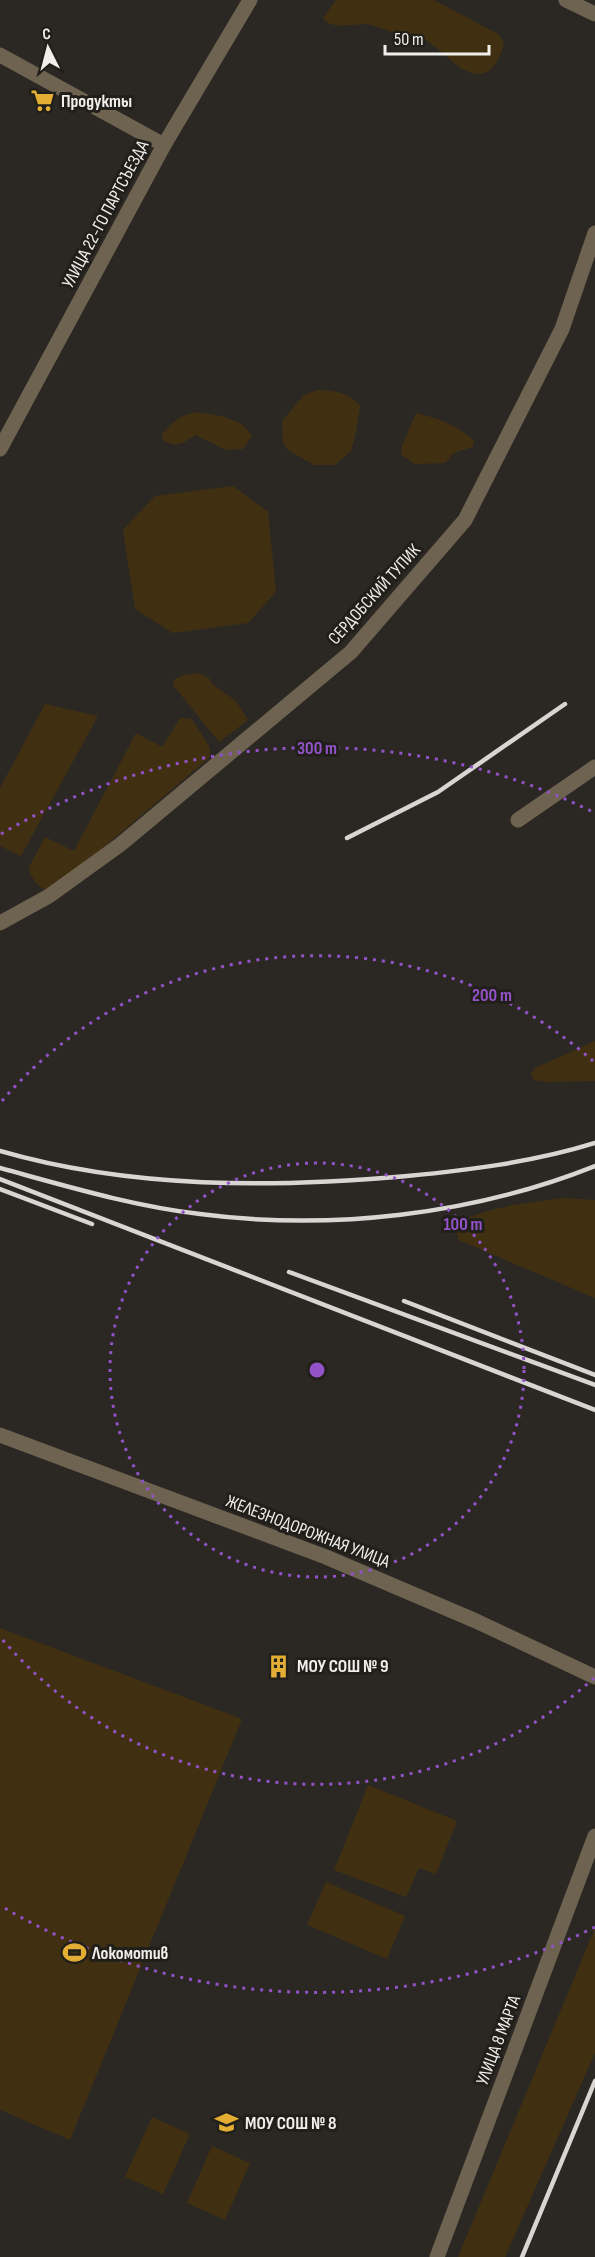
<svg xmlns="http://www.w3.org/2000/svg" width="595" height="2257" font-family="'Sofia Sans Condensed',sans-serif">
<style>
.green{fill:#403011}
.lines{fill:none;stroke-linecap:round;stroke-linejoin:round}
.minor{stroke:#6e6350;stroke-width:15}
.rail{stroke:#d8d5d2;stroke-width:4.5}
.ring{fill:none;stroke:#9353c8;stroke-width:3;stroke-dasharray:3 6}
.labels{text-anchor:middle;stroke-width:6;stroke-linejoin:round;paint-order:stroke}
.poi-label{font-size:18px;font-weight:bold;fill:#f1efec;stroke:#211f1a;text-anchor:start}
.street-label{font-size:18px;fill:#f1efec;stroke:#211f1a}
.centre{fill:#9353c8;stroke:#211f1a;stroke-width:3}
.ring-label{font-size:18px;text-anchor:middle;font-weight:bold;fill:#9353c8;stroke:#211f1a;stroke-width:6;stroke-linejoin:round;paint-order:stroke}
</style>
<rect width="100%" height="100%" fill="#2b2824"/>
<g class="green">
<path d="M336,0h98l64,34 6,8c-2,9 -5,18 -11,25 -25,25 -53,-25 -77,-32 -6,-2 -13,0 -19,-1 -7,-2 -14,-6 -22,-8 -15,-6 -41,7 -52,-8z"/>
<path d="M318,390c17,0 31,3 42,16l-4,26 -5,19 -16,14h-21l-26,-15 -5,-7 -1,-22 22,-26z"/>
<path d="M198,412c21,4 43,5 54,24l-9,13 -17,1 -30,-15c-12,8 -21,14 -34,4v-5c15,-15 16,-18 36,-22z"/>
<path d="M416,413c19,4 43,13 57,27l1,3 -2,4 -18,6 -9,10 -30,1 -14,-10 1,-8z"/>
<polygon points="233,486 268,512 276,592 248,623 173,633 135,609 123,530 155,496"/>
<polygon points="199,673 209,678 211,683 236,701 248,720 219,742 173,685 175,679 184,675"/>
<polygon points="45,704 98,716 21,856 0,846 0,788"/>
<polygon points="180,718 192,719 210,748 210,757 85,863 45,890 35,882 28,869 45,837 74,851 136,733 162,747"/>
<polygon points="595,1041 595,1081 547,1082 534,1080 531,1074 535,1068"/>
<path d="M564,1198l31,2v98l-136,-58 -5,-16c37,-18 70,-21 110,-26z"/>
<polygon points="0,1628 242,1719 70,2140 0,2110"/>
<polygon points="368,1785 457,1821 436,1874 419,1868 406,1897 334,1870"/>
<polygon points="326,1882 405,1916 387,1959 307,1925"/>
<polygon points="595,1928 595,2053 505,2257 458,2257"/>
<polygon points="152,2117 190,2134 163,2194 125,2177"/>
<polygon points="212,2146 250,2163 225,2220 187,2203"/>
</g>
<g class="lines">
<g class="minor">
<polyline points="566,0 595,14"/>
<polyline points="0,55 164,145"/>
<polyline points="0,449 164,145 250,0"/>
<polyline points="518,820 595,767"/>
<polyline points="0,923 49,896 121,844 351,652 465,520 562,329 595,233"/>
<polyline points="0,1435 326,1557 476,1621 595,1677"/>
<polyline points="437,2257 595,1836"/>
</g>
<g class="rail">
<polyline points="347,838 438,792 565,704"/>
<path d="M0,1151c131,38 273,37 407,25 63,-6 127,-14 188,-33"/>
<path d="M0,1168c66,18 132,38 200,46 131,17 272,1 395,-48"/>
<polyline points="0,1179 595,1410"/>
<polyline points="0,1189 92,1224"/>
<polyline points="289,1272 595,1385"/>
<polyline points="404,1301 595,1375"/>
<polyline points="522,2257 595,2081"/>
</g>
</g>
<g class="ring">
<circle cx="317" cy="1370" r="207"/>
<path d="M594 1678A414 414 0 0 1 2 1639M2 1101A414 414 0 0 1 594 1062"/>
<path d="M595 1927A622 622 0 0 1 1 1906M1 834A622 622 0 0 1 595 813"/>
</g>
<defs>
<symbol id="supermarket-bare" viewBox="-9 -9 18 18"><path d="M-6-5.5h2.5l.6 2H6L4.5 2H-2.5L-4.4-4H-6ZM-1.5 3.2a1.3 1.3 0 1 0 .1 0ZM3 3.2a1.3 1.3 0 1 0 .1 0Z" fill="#e4ae35" stroke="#211f1a" stroke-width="2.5" paint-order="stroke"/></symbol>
<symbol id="building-bare" viewBox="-9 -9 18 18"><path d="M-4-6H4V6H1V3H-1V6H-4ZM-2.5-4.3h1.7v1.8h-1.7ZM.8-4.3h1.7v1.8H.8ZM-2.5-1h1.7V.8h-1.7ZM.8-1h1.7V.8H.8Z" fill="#e4ae35" stroke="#211f1a" stroke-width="2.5" paint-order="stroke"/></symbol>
<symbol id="stadium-bare" viewBox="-9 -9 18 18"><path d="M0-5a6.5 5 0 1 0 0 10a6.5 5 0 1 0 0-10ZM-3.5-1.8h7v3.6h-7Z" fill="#e4ae35" stroke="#211f1a" stroke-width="2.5" paint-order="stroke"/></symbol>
<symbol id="school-bare" viewBox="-9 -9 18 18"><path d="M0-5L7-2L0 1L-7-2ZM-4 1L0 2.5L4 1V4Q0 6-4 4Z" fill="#e4ae35" stroke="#211f1a" stroke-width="2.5" paint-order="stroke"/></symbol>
</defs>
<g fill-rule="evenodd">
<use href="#supermarket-bare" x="26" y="84" width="33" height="33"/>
<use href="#building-bare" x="262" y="1650" width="33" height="33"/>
<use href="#stadium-bare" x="58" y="1936" width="33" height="33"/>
<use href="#school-bare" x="210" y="2106" width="33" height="33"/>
</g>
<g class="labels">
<g class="poi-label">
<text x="61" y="107">Продукты</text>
<text x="297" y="1672">МОУ СОШ № 9</text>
<text x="92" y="1959">Локомотив</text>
<text x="245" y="2129">МОУ СОШ № 8</text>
</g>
<g class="street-label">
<text transform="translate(105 214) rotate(-62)" y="6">УЛИЦА 22-ГО ПАРТСЪЕЗДА</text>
<text transform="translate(374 594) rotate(-48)" y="6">СЕРДОБСКИЙ ТУПИК</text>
<text transform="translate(308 1531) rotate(21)" y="6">ЖЕЛЕЗНОДОРОЖНАЯ УЛИЦА</text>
<text transform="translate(498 2040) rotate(-69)" y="6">УЛИЦА 8 МАРТА</text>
</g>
</g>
<circle cx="317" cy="1370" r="9" class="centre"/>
<g class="ring-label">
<text x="317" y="754">300 m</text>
<text x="492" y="1001">200 m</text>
<text x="463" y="1230">100 m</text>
</g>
<g transform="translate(48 48) rotate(354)" stroke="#211f1a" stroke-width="4.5" paint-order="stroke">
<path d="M0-4.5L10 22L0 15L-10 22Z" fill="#f1efec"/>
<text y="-9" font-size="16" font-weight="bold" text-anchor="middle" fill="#f1efec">С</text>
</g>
<path d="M385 45v9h104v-9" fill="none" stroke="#f1efec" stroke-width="3"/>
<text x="394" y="45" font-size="18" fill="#f1efec" stroke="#211f1a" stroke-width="4.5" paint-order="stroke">50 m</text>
</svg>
